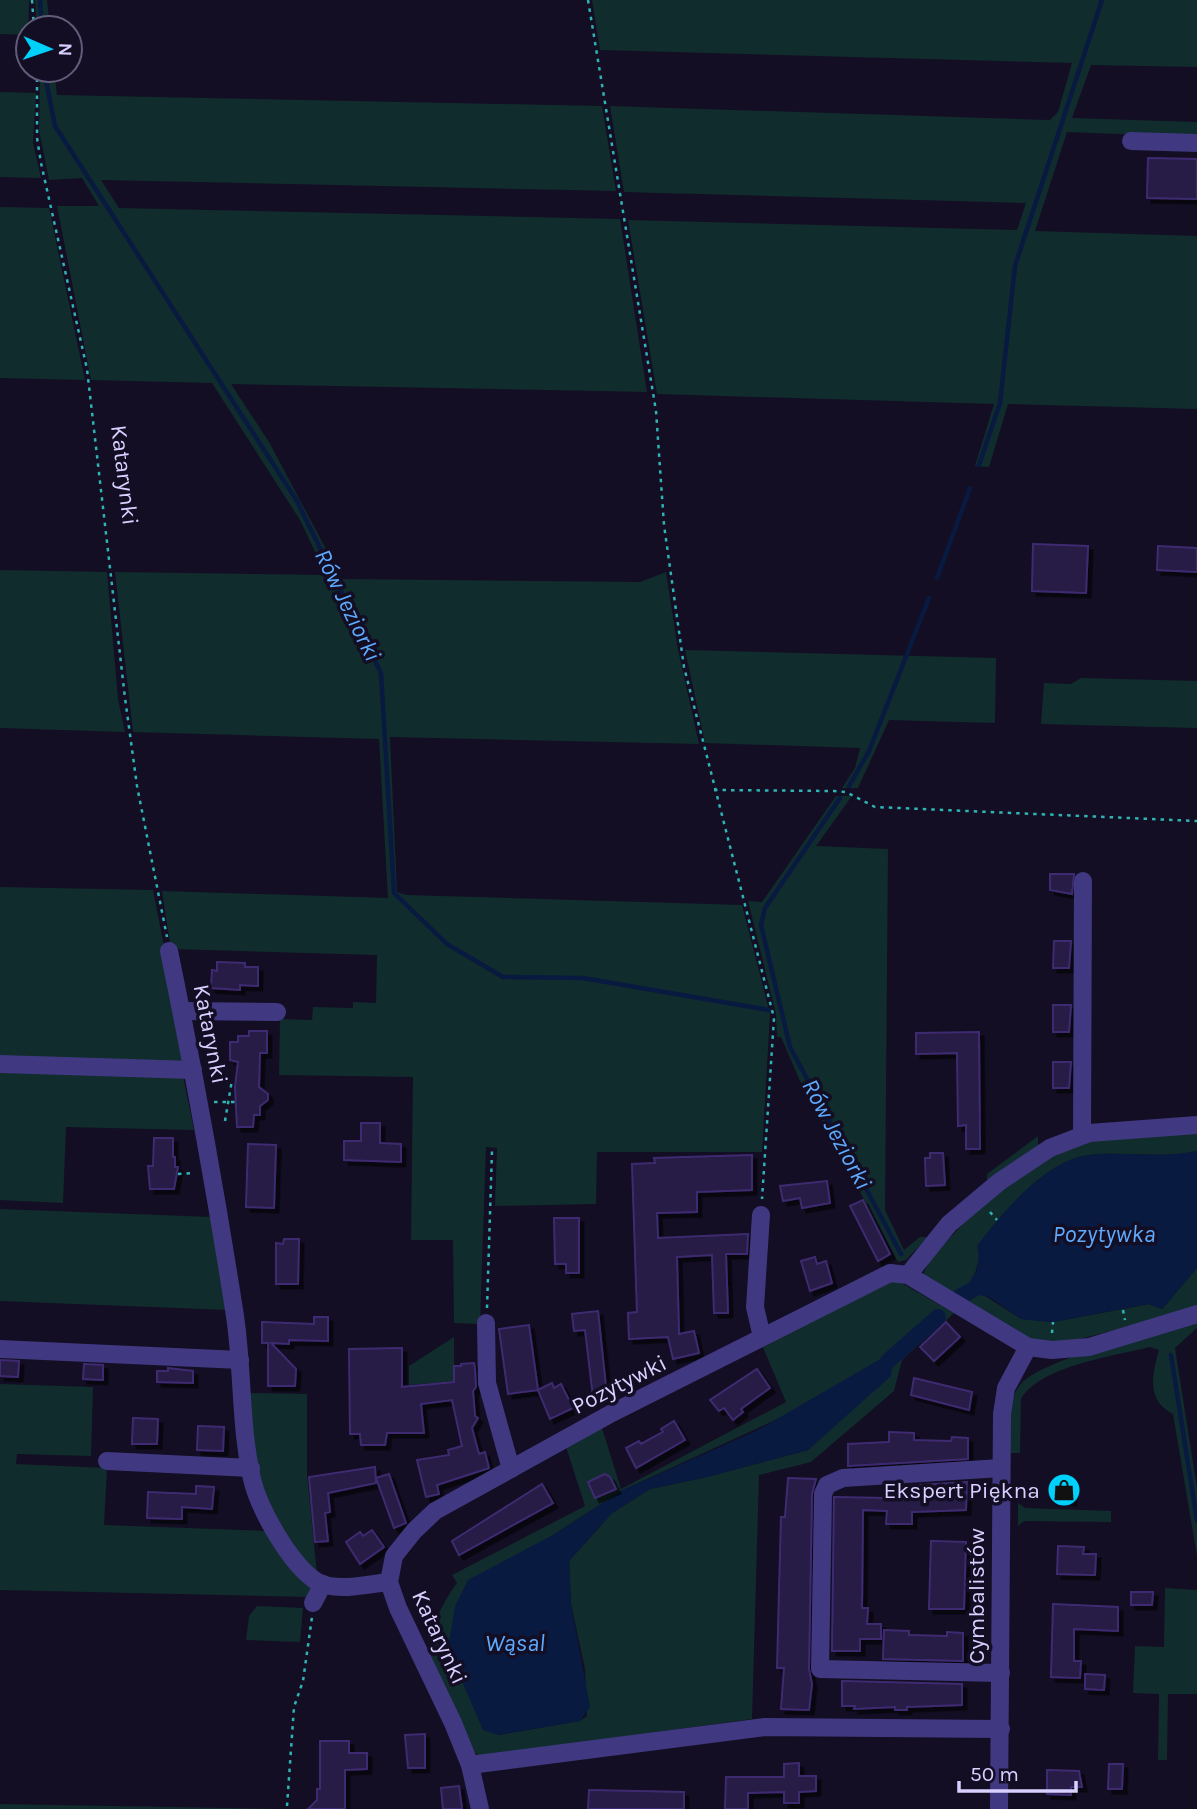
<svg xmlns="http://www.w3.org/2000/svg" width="1197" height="1809" font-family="Karla,sans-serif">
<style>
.green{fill:#112c2d;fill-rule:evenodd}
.water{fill:#091a40}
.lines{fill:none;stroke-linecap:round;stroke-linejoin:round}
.stream{stroke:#091a40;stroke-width:4.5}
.canal{stroke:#091a40;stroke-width:16}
.building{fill:#251a44;stroke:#3e2c70;stroke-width:2;filter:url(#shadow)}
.path{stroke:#2eb4b5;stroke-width:2.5;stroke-dasharray:3.5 5;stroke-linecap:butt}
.minor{stroke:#403982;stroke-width:18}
.labels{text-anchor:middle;stroke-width:7;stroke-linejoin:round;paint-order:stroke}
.street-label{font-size:23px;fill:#d8d0ff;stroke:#130e23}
.poi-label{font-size:23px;fill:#d8d0ff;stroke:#130e23;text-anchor:end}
.water-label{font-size:24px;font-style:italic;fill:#5eaaff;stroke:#130e23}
</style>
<defs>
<filter id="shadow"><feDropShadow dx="4.5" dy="4.5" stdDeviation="0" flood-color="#0009"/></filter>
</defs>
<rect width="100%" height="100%" fill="#130e23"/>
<g class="green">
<polygon points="0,0 29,0 28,35 0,34"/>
<polygon points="35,0 47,0 50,28 37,28"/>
<polygon points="592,0 1197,0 1197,67 1091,65 1072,118 1197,122 1197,137 1067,132 1035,231 1197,236 1197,409 1008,404 989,467 975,466 994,404 657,394 628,220 1017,230 1026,203 624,192 610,106 1050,120 1058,112 1072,63 600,50"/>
<polygon points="40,70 54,70 57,95 602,106 616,191 101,180 119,208 620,219 647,392 231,384 269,442 342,579 640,582 666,572 678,650 699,744 390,737 397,892 406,895 742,905 770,1014 762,1152 597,1152 596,1204 495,1206 497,1148 486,1147 480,1324 454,1323 453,1240 411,1240 413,1077 279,1075 280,1019 312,1020 313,1007 353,1008 353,1002 376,1003 377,955 171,949 162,891 388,898 379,739 133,732 115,572 326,575 300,520 212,383 91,380 57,206 99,206 82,178 49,180 39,130"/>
<polygon points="0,92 36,93 33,143 41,178 0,177"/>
<polygon points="0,207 49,208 85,380 0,378"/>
<polygon points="0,570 107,572 118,699 125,732 0,728"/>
<polygon points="685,650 996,658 995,723 889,720 858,788 842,788 855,768 860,748 705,743"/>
<polygon points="1081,678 1197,681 1197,728 1041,724 1044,683 1071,684"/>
<polygon points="836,796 852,796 816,846 888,849 885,1210 904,1250 920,1237 928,1237 906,1260 898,1262 800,1081 781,1037 777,1037 776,1014 748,901 762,902"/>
<polygon points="0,887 153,890 187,1064 0,1058"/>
<polygon points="0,1071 183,1076 194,1130 66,1127 63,1203 0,1200"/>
<path d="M1197,1130v21c-36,8 -72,0 -108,4 -43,5 -88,59 -111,91l2,10 -9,31 50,32 32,3 96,-18 13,5 35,-41v41l-141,36 -26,-6 -108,-62 7,-16 50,-55 95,-64z"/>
<polygon points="1038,1136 1038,1147 987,1184 987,1174"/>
<polygon points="0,1209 212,1217 228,1310 0,1301"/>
<path d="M898,1281l56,32 -52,47 -8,31 -83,71 -52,13 -7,244 -272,37 -7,-4c-10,-23 -38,-72 -42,-94 -5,-23 12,-57 26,-75l-5,-8 133,-69 -19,-59 36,-19 19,61 165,-87 -24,-57 120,-62zM793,1412l45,10 -30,28 -101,27 -57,12 -38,24 -43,48 2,43 14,65 2,47 -7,5 -82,14 55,-200 70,-45z"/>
<path d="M1197,1319v9l-22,20 22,140v68l-24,-142c-27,-14 -21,-39 -14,-64l-9,-3c-36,9 -110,19 -129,52l-1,54h-12c1,-23 -3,-49 12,-68 18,-25 142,-55 177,-66z"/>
<polygon points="454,1337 454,1381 409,1385 409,1366"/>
<polygon points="0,1384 93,1387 91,1456 17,1454 16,1464 107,1468 104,1525 267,1531 312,1588 311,1597 0,1590"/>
<polygon points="247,1393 307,1394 307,1475 317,1574 289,1542 260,1490"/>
<polygon points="1018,1503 1025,1508 1111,1511 1111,1522 1024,1521 1018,1526"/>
<polygon points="1165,1588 1197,1590 1197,1694 1168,1694 1167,1760 1158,1760 1159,1694 1133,1693 1135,1646 1164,1647"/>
<polygon points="257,1606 303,1608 300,1642 246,1640 249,1616"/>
<polygon points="0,1804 279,1809 0,1809"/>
</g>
<g class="water">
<path d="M1197,1151v117l-35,41 -13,-5 -97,18 -31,-3 -30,-21 -26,-7c11,-8 16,-32 12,-45 24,-32 69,-86 112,-91 36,-4 72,4 108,-4z"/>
<polygon points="882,1358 888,1361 892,1367 891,1376 808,1450 707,1477 650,1489 612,1513 569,1561 571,1604 590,1707 580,1721 498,1735 483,1730 448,1649 455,1606 468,1580 553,1535 623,1490 758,1430"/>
</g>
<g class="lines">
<g class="stream">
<polyline points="40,0 42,28"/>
<polyline points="44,70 55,126 297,501 381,673 394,893 447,944 503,977 583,978 769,1010"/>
<polyline points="979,465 1000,403 1015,266 1102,0"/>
<polyline points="937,578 970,488"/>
<polyline points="849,786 869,751 929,598"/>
<polyline points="840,798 765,908 761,925 790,1047 901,1254"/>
<polyline points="1171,1355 1197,1521"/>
</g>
<g class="canal">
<polyline points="961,1296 976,1288 979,1281"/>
<polyline points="888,1361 938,1317"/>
</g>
</g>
<g class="building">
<polygon points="1148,158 1197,159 1197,199 1147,198"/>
<polygon points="1033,544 1088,546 1086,593 1032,591"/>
<polygon points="1158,546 1197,548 1197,572 1157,570"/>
<polygon points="1050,874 1074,874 1072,894 1050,890"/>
<polygon points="1054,941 1071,941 1069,968 1053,968"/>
<polygon points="217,962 245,963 245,967 258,967 258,986 240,985 240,990 211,988 212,970 217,971"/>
<polygon points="1053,1005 1071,1005 1069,1032 1053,1032"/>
<polygon points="249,1031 267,1031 267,1053 260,1053 259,1087 268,1094 268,1100 260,1106 260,1115 254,1115 253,1127 237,1127 235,1087 238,1062 230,1060 230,1042 238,1042 238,1036 249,1036"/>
<polygon points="979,1032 980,1149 966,1149 966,1125 958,1126 957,1053 916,1054 916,1033"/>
<polygon points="1053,1062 1071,1062 1069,1088 1053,1088"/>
<polygon points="361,1123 380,1123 380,1143 401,1144 401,1162 344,1160 344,1141 361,1141"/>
<polygon points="154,1138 173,1138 173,1157 175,1157 175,1167 178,1167 174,1189 150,1189 148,1166 153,1166"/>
<polygon points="248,1144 276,1145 274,1208 246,1207"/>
<polygon points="930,1153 943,1153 945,1185 926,1186 925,1158 930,1158"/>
<polygon points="752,1155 752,1190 697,1192 697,1212 657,1213 658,1238 748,1234 747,1254 726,1254 728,1313 714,1313 712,1255 677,1257 679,1334 694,1331 699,1353 673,1359 668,1337 629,1339 628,1313 637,1312 632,1164 655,1163 654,1158"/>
<polygon points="827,1181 830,1203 802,1208 800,1198 783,1201 780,1186"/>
<polygon points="863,1200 890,1254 878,1261 850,1206"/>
<polygon points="554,1218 579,1218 579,1273 566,1273 566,1264 555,1264"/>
<polygon points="284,1239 299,1239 298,1284 276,1284 276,1243 283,1244"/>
<polygon points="815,1257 817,1264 826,1261 832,1283 810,1291 801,1261"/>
<polygon points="598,1311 607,1396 593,1397 585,1330 574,1331 572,1314"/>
<polygon points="314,1317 328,1317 328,1341 289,1340 289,1344 271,1343 296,1369 295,1386 268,1386 268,1343 262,1343 262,1322 314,1324"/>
<polygon points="946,1322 960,1337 934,1361 920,1347"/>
<polygon points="529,1325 538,1390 552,1383 554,1388 561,1384 573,1408 550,1419 538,1390 508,1394 499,1329"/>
<polygon points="402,1348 402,1387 454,1382 454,1366 461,1366 461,1364 474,1363 475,1369 476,1387 473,1391 475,1416 478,1418 472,1428 479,1454 485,1452 489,1468 437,1485 439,1494 426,1497 417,1460 449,1455 448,1450 462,1446 452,1400 421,1404 424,1433 387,1433 385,1445 361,1445 360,1434 350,1434 349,1349"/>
<polygon points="0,1360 19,1361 18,1377 0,1376"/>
<polygon points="84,1364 103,1365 103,1380 83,1379"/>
<polygon points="168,1368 193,1371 193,1383 157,1382 157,1371 168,1371"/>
<polygon points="757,1369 770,1388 741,1409 743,1412 733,1420 724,1408 719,1411 710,1400"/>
<polygon points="914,1378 972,1392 969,1410 911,1395"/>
<polygon points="133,1418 158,1419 157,1444 132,1444"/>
<polygon points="674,1421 685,1440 636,1468 626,1448 639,1441 641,1444 663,1432 661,1429"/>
<polygon points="198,1426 224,1427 223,1451 197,1450"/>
<polygon points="889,1432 914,1433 914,1440 951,1441 952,1437 968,1438 968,1459 848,1466 848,1444 889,1442"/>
<polygon points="375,1467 376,1483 328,1493 330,1512 325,1513 328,1541 315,1542 309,1477"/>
<polygon points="389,1474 406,1523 394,1528 376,1478"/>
<polygon points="605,1474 610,1477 616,1489 595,1498 588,1482"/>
<polygon points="1056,1476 1073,1476 1072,1501 1055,1500"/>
<polygon points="788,1478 816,1479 812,1494 809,1669 812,1684 809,1710 781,1709 784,1668 777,1668 781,1517 785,1517"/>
<polygon points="967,1482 966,1510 912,1512 912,1524 886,1524 887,1511 863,1510 862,1608 868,1608 867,1624 881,1624 881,1639 860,1639 860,1651 832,1651 834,1497 887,1498 887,1487"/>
<polygon points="542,1484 553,1503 459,1555 452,1541"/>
<polygon points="196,1486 214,1487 212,1509 182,1507 182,1519 147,1518 148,1492 196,1494"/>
<polygon points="372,1530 384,1547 360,1564 346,1542 360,1532 363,1536"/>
<polygon points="931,1541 966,1542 964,1609 929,1609"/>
<polygon points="1058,1546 1084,1547 1083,1554 1096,1554 1095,1575 1057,1574"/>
<polygon points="1131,1592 1153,1592 1152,1605 1131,1605"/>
<polygon points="1053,1604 1118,1607 1118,1631 1074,1629 1074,1661 1081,1661 1080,1678 1051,1677"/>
<polygon points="884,1630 909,1631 909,1635 947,1636 947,1632 963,1633 963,1661 883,1659"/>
<polygon points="1085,1674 1105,1675 1104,1690 1085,1689"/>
<polygon points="842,1681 962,1684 962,1705 907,1707 907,1710 895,1710 895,1707 854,1709 855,1706 842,1706"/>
<polygon points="425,1734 425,1768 408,1768 405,1735"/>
<polygon points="320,1741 349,1741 349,1753 367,1753 367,1769 345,1770 345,1809 308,1809 317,1800 317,1789 320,1789"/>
<polygon points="799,1763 799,1776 816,1776 816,1791 799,1792 799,1803 784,1803 784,1792 748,1793 748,1809 725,1809 726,1777 784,1777 784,1764"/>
<polygon points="1109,1764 1123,1764 1122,1789 1108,1789"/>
<polygon points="1047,1770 1079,1771 1082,1787 1071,1787 1071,1795 1047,1794"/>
<polygon points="459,1786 462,1809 443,1809 441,1788"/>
<polygon points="589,1790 684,1792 684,1809 588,1809"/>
</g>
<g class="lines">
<g class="path">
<polyline points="32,0 34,28"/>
<polyline points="588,0 656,411 664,525 684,667 774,1018 762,1199"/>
<polyline points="37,70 37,138 41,163 87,369 125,698 137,786 167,937"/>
<polyline points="714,790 834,791 846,792 875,807 1197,821"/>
<polyline points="214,1102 235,1102"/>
<polyline points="225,1121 232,1080"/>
<polyline points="178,1174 195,1173"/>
<polyline points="990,1212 997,1220"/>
<polyline points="487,1308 492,1151"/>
<polyline points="1123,1310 1125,1320"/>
<polyline points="1052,1333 1053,1322"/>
<polyline points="287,1806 294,1707 303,1681 312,1617"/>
</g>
<g class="minor">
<polyline points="1131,141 1197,143"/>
<path d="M169,951c25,121 47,243 66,365 8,54 5,110 17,163 7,30 38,85 64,102 19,12 51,3 73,1"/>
<polyline points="182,1011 277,1012"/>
<polyline points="0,1064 193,1070"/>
<polyline points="1082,1135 1083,881"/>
<polyline points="761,1215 755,1307 762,1337"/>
<polyline points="908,1275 949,1224 999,1182 1050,1148 1089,1133 1197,1125"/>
<polyline points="486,1323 487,1383 511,1469"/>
<polyline points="0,1349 240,1360"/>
<polyline points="107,1461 251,1468"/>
<polyline points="313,1603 323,1584"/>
<polyline points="1001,1673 820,1669 823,1494 827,1485 843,1478 1001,1468"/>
<polyline points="470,1765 765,1727 1001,1729"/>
<polyline points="480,1809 470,1765 453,1723 398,1608 389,1582 394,1556 414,1531 435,1511 612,1413 890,1273 908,1275 1028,1347 1052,1350 1089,1347 1197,1314"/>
<polyline points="999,1809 1002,1414 1006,1388 1028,1347"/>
</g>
</g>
<defs>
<symbol id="shop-disc" viewBox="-11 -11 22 22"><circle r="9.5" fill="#00d1fb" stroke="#130e23"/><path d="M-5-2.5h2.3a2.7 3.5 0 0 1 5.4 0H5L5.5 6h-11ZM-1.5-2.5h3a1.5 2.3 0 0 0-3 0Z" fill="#111"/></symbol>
</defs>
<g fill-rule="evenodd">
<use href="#shop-disc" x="1045" y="1471" width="38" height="38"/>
</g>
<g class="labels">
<g class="street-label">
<text transform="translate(125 475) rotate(83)" y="8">Katarynki</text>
<text transform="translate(211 1034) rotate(79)" y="8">Katarynki</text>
<text transform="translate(619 1384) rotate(-27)" y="8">Pozytywki</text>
<text transform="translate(976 1596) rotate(-90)" y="8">Cymbalistów</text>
<text transform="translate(440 1637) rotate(65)" y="8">Katarynki</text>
</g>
<g class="poi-label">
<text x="1040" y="1498">Ekspert Piękna</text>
</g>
<g class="water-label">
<text transform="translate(348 605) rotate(64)" y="8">Rów Jeziorki</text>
<text transform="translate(837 1134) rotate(62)" y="8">Rów Jeziorki</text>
<text x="1104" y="1242">Pozytywka</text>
<text x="515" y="1651">Wąsal</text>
</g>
</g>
<g transform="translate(49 49) rotate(92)"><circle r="33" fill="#130e23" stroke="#625c7b" stroke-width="2"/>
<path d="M0-5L12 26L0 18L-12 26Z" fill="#00d1fb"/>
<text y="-10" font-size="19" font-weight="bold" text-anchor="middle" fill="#d8d0ff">N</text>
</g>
<path d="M959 1781v10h117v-10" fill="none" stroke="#d8d0ff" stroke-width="3.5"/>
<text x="970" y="1781" font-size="21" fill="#d8d0ff" stroke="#130e23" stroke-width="5" paint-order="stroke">50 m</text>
</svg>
